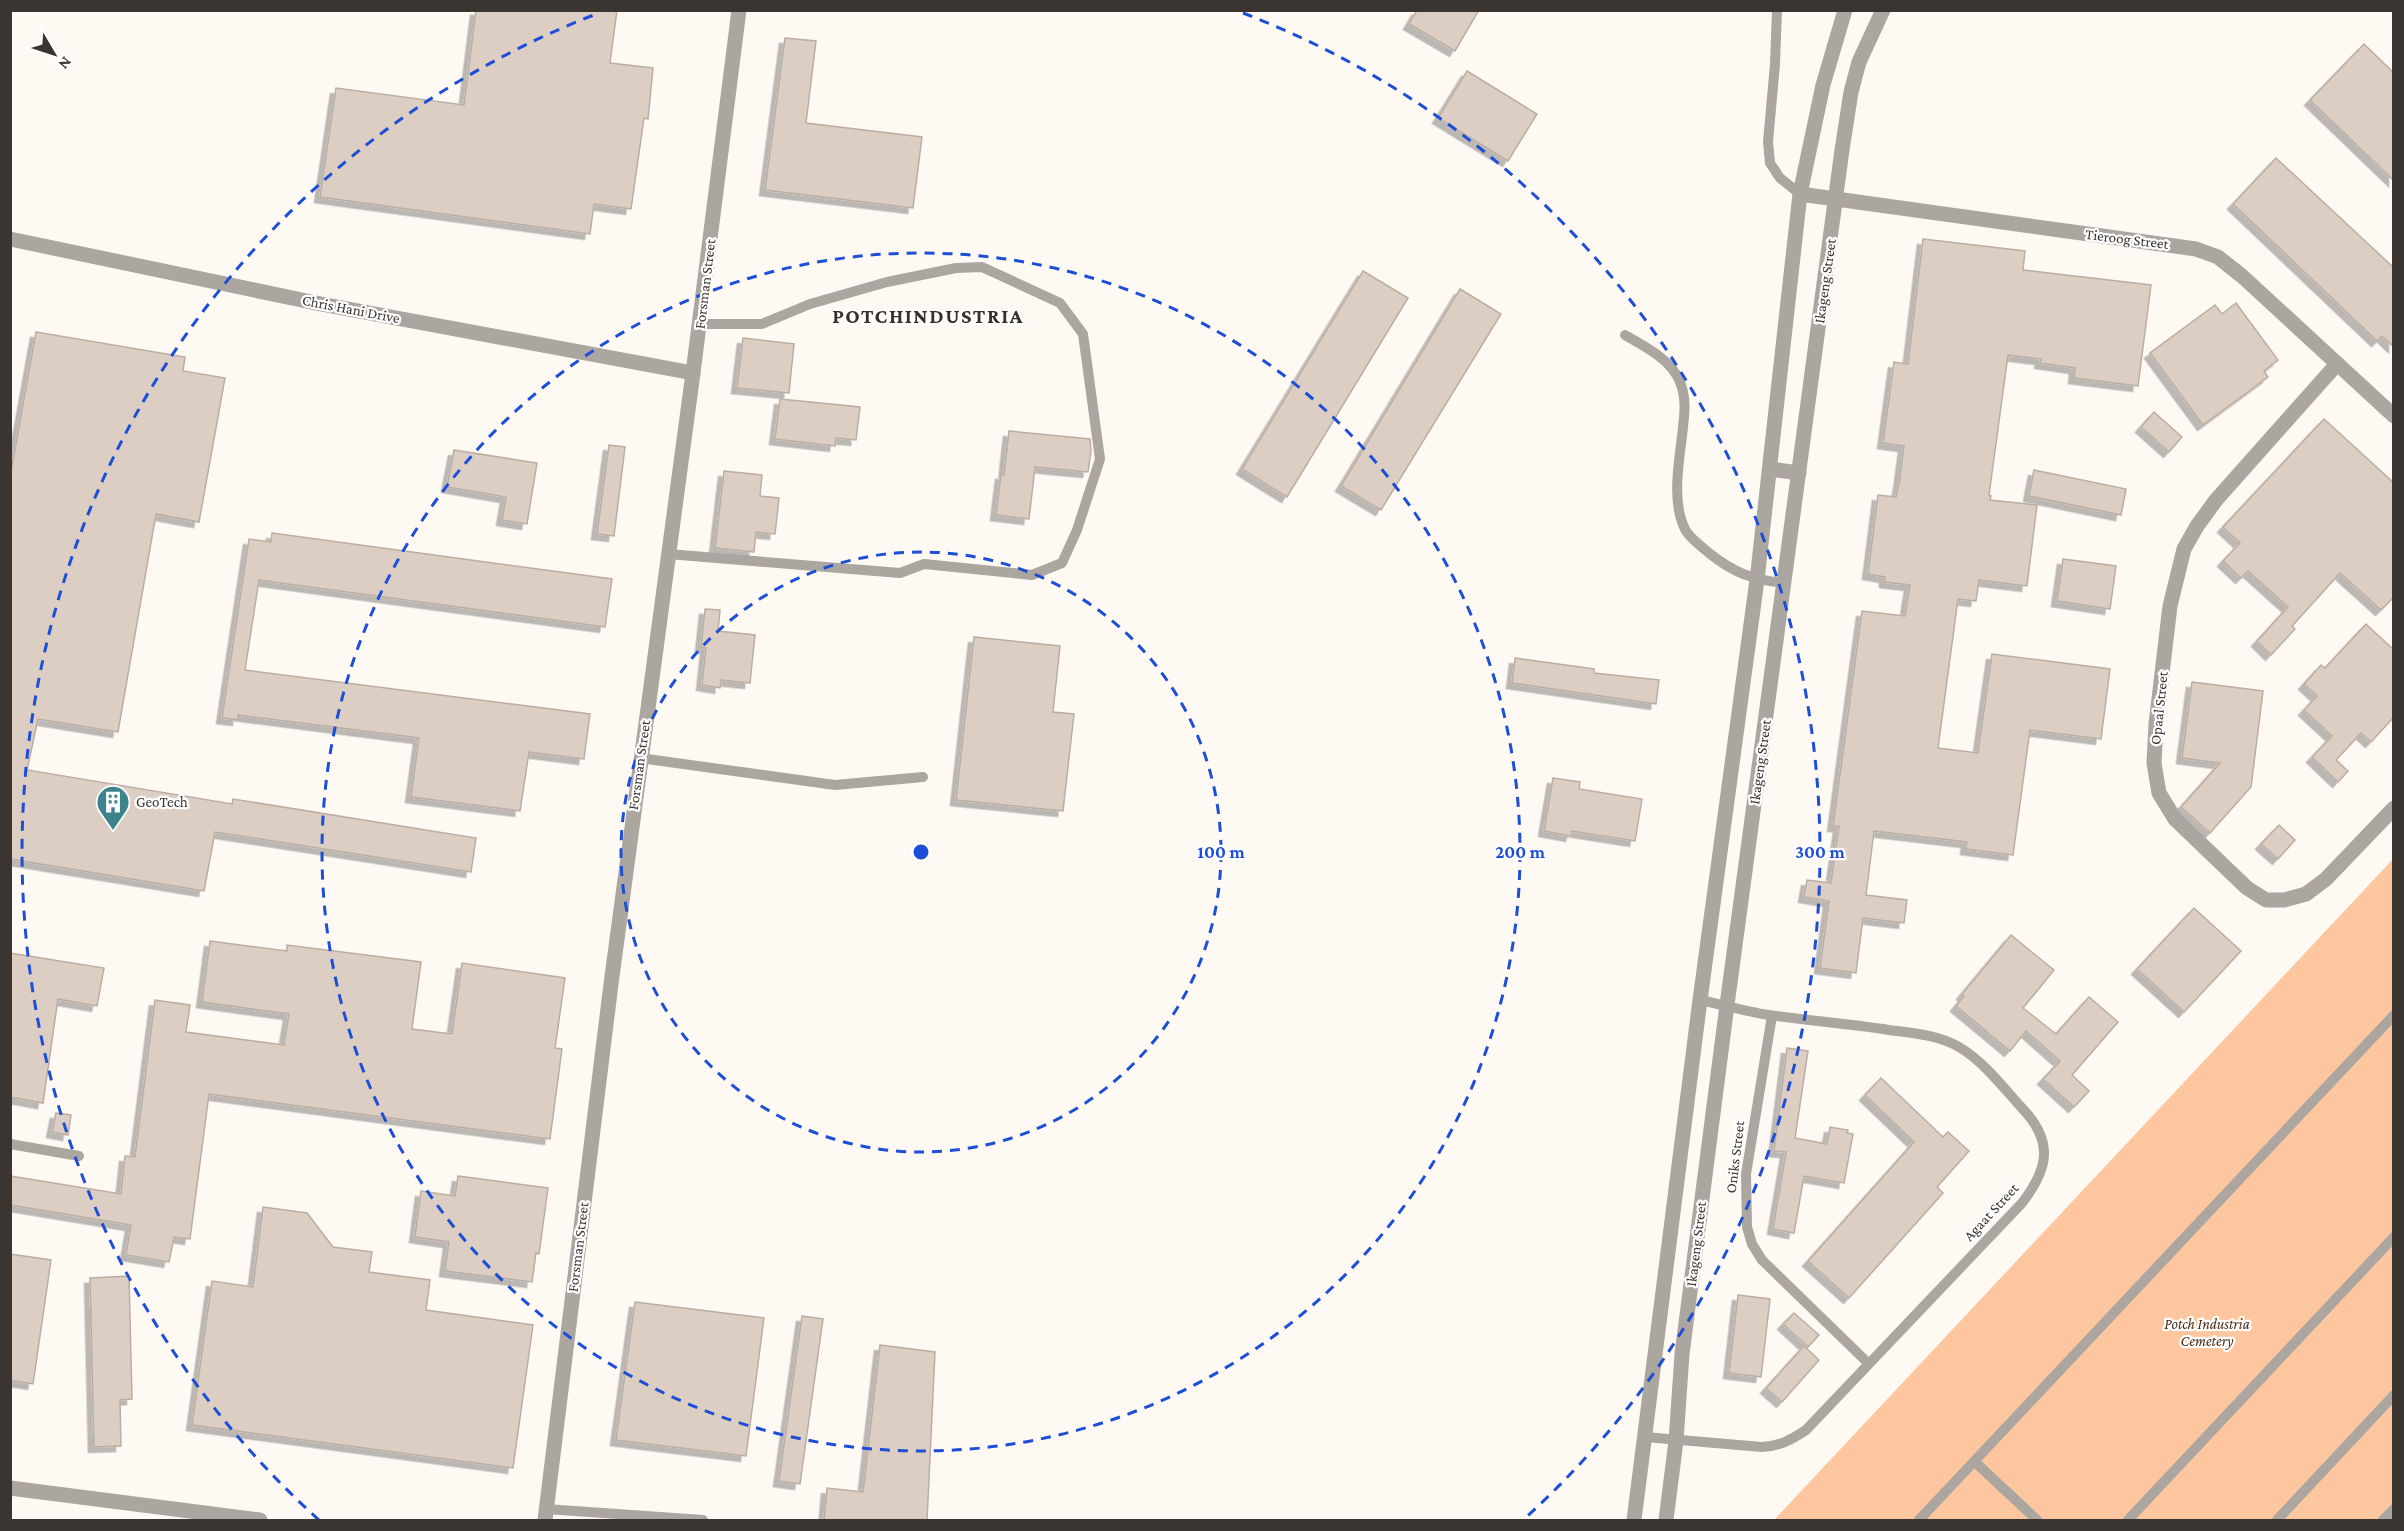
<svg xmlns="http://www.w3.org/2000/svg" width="2404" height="1531" font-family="'Crimson Pro',serif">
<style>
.green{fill:#fec69f}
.building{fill:#ddcec4;stroke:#bcada3;stroke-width:1.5;filter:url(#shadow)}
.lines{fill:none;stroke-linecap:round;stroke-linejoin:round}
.service{stroke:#aca6a1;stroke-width:10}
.minor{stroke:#aca6a1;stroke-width:15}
.tertiary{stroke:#aca6a1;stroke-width:15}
.ring{fill:none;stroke:#1d4ed8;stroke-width:3;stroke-dasharray:10 8}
.labels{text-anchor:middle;stroke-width:4.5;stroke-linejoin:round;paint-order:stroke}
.street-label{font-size:15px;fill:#3b3531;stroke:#fff}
.poi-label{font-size:15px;fill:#3b3531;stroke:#fff;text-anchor:start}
.park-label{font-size:15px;font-style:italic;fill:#4b2c15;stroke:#fff}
.district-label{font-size:21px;font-weight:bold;letter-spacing:1.5px;fill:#3a2e26;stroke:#fff}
.centre{fill:#1d4ed8;stroke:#fff;stroke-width:3}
.ring-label{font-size:18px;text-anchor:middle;font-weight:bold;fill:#1d4ed8;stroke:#fff;stroke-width:4.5;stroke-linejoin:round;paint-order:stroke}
</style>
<defs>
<filter id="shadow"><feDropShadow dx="-5.5" dy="5.5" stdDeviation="0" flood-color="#0004"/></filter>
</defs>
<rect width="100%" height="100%" fill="#fff9f4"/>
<polygon class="green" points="2393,859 2393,1520 1774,1520"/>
<g class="building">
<polygon points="476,10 617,10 610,63 653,68 648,119 644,118 631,209 594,204 590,234 320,197 336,88 464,105"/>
<polygon points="1417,10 1479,10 1455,51 1409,24"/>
<polygon points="785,38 816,41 806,123 922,137 913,208 765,190"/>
<polygon points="2364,44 2394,73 2394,181 2310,100"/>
<polygon points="1467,71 1537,114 1508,161 1438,118"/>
<polygon points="2276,158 2394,268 2394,347 2382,336 2377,341 2233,204"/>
<polygon points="1923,239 2025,251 2023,270 2151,285 2138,386 2074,378 2075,368 2040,363 2041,359 2008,355 1989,495 1991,496 1990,500 2037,505 2027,586 1979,580 1976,601 1958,599 1938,748 1978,753 1992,654 2110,669 2101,739 2030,730 2013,855 1966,849 1967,842 1874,831 1866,895 1907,900 1904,923 1863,918 1856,973 1820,968 1829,901 1804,897 1807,880 1831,883 1839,826 1833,826 1862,611 1905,616 1910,585 1885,582 1885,577 1868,574 1878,495 1896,497 1899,484 1904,446 1883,443 1894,362 1908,364"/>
<polygon points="1363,271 1408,298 1287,497 1242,469"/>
<polygon points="1460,289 1501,314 1381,510 1341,486"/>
<polygon points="2236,303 2278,360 2264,371 2268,377 2203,425 2150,353 2215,305 2222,314"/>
<polygon points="36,332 185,357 183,371 225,378 199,522 156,514 118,732 38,719 27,770 232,804 233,799 476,838 471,872 215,832 204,891 10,859 10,477"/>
<polygon points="743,338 794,344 789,393 737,388"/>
<polygon points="780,399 860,407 856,440 836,438 835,446 775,439"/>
<polygon points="2154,412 2182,437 2169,452 2141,427"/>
<polygon points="2324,419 2394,483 2394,597 2381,610 2340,573 2292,626 2295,629 2271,655 2257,641 2288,607 2248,571 2241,578 2223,561 2240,543 2223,527"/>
<polygon points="1009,431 1090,439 1091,451 1088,472 1035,467 1029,519 996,515 1001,474 1004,475"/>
<polygon points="609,445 625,447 614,536 597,534"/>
<polygon points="454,450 537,463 527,524 502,520 506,497 447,487"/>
<polygon points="2034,470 2126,489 2121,515 2029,496"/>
<polygon points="724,471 762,475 760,496 779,498 775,534 756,532 754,552 715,548"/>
<polygon points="272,533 612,579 605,627 259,580 245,670 590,714 584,759 529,752 520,811 411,797 419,738 238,715 238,720 222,718 249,539 271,542"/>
<polygon points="2063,559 2116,566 2110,609 2057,601"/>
<polygon points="705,609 720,610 718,631 755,635 750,683 721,680 720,688 702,685 706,648 701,647"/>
<polygon points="2366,624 2394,650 2394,717 2371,742 2361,733 2336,760 2348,771 2338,782 2312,757 2332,736 2304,710 2317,696 2304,684 2321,665 2325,668"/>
<polygon points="974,637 1060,646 1053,712 1074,714 1063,811 956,800"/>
<polygon points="1515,658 1594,669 1594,673 1659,680 1656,704 1512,683"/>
<polygon points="2192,682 2263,691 2251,787 2210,833 2181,807 2220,763 2182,758"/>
<polygon points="1553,778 1580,782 1579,789 1642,799 1635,841 1572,831 1571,836 1544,831"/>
<polygon points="2279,825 2295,840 2278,859 2261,844"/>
<polygon points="2194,908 2241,951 2184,1012 2137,969"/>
<polygon points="2011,935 2054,970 2023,1008 2056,1034 2089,997 2118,1022 2072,1075 2089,1091 2074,1107 2043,1079 2060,1061 2026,1031 2010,1051 1956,1006 1964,996 1962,994"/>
<polygon points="210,941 287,951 287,945 421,962 412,1029 452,1034 462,963 565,978 555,1048 562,1049 550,1139 209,1094 190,1239 174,1237 169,1262 126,1255 131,1225 10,1205 10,1176 121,1194 125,1156 135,1157 155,1000 190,1005 186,1032 284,1045 289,1014 202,1002"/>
<polygon points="10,953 104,968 97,1006 58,999 43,1103 10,1097"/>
<polygon points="1787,1048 1808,1051 1795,1138 1827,1144 1830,1127 1848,1130 1847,1133 1853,1134 1844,1183 1804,1176 1794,1233 1773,1229 1786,1152 1774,1151"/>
<polygon points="1881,1078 1943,1137 1948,1132 1969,1151 1937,1187 1943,1193 1849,1298 1808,1261 1914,1142 1865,1095"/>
<polygon points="56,1113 71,1115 68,1135 52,1132"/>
<polygon points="458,1176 548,1188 539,1254 536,1253 532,1282 445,1271 449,1242 415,1237 421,1191 455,1196"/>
<polygon points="263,1207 307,1213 333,1247 372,1252 369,1272 430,1280 426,1310 533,1325 513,1468 192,1425 212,1281 253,1287"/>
<polygon points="10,1254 51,1260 33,1384 10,1380"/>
<polygon points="129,1276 132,1399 120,1400 121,1446 94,1447 90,1278"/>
<polygon points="1738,1295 1770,1299 1761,1377 1729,1373"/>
<polygon points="635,1302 764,1318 746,1456 616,1440"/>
<polygon points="1794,1313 1819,1335 1808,1347 1783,1324"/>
<polygon points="802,1316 823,1319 800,1484 779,1481"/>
<polygon points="880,1345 935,1352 927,1521 824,1521 827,1488 863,1492"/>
<polygon points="1804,1346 1819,1360 1782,1402 1766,1388"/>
</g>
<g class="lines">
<g class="service">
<polyline points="1777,10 1775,64 1768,142 1770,163 1780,178 1800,194"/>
<path d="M1625,335c20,12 46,24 55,47 6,15 5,29 3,45 -3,31 -13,75 3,104 6,9 15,15 23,22 25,20 44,27 75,30"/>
<polyline points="668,554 900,573 924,564 1032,575 1062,563 1077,530 1100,459 1083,334 1060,303 982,267 956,268 887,282 810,304 762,324 700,324"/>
<polyline points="640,758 835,785 923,777"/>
<polyline points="1772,1016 1746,1174 1747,1227 1752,1244 1762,1260 1868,1363"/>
<polyline points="10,1144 79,1156"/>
<path d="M1645,1437l117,10c18,-1 29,-7 44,-17l216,-227c27,-35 32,-62 -1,-96 -19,-21 -38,-46 -62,-60 -21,-12 -47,-14 -70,-17 -38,-6 -76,-9 -113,-14 -26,-3 -51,-11 -76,-16"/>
<polyline points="1975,1462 2037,1520"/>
<polyline points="546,1509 703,1520"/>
<polyline points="1919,1520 2394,1015"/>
<polyline points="2128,1520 2394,1237"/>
<polyline points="2277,1520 2394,1395"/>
<polyline points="2383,1520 2394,1509"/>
</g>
<g class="minor">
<polyline points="1800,194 2196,249 2218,257 2242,276 2394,416"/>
<polyline points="2337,364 2216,500 2197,526 2184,549 2170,606 2156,724 2154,763 2159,793 2175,819 2247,888 2266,900 2284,900 2306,894 2326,879 2394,808"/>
<polyline points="10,1488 260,1520"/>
</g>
<g class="tertiary">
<polyline points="10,239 321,304 693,373"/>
<polyline points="1770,469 1799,473"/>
<polyline points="545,1520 611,984 693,373 739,10"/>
<polyline points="1634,1520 1700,1000 1757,580 1800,194 1823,85 1845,10"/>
<polyline points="1666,1520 1676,1441 1682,1354 1727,1005 1842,150 1851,92 1859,62 1883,10"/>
</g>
</g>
<g class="ring">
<circle cx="921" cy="852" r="300"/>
<circle cx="921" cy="852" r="599"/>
<path d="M319 1520A899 899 0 0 1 599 13M1243 13A899 899 0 0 1 1523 1520"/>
</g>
<defs>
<symbol id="building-pin" viewBox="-11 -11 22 30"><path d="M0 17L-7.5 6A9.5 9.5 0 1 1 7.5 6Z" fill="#3c838c" stroke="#fff"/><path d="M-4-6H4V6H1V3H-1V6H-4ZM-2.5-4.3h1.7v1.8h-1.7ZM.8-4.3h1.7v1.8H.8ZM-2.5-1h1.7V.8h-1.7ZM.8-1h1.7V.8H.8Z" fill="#fff"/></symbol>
</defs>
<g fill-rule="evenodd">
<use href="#building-pin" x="94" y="783" width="38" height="52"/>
</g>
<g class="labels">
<g class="street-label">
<text transform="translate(2127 239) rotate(7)" y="5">Tieroog Street</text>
<text transform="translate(1825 281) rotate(-82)" y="5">Ikageng Street</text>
<text transform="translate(705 284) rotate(-83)" y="5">Forsman Street</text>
<text transform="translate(351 309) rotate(11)" y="5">Chris Hani Drive</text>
<text transform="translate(2159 708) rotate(-84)" y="5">Opaal Street</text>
<text transform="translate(1760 762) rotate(-82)" y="5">Ikageng Street</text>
<text transform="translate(639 765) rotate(-82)" y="5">Forsman Street</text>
<text transform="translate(1735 1157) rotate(-83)" y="5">Oniks Street</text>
<text transform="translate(1991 1212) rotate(-47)" y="5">Agaat Street</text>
<text transform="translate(1696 1244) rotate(-83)" y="5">Ikageng Street</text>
<text transform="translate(578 1247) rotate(-83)" y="5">Forsman Street</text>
</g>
<g class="poi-label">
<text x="136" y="807">GeoTech</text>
</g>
<g class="park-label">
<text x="2207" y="1329">Potch Industria<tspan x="2207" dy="17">Cemetery</tspan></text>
</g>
<g class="district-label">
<text x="928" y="323">POTCHINDUSTRIA</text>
</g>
</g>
<circle cx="921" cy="852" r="9" class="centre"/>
<g class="ring-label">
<text x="1221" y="858">100 m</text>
<text x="1520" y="858">200 m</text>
<text x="1820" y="858">300 m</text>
</g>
<rect width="2404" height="1531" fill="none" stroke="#3b3531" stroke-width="24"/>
<g transform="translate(54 54) rotate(129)" stroke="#ffffff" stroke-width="4.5" paint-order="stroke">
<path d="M0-4.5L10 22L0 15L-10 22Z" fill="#3b3531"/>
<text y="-9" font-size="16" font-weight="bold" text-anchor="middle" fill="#3b3531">N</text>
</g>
</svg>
